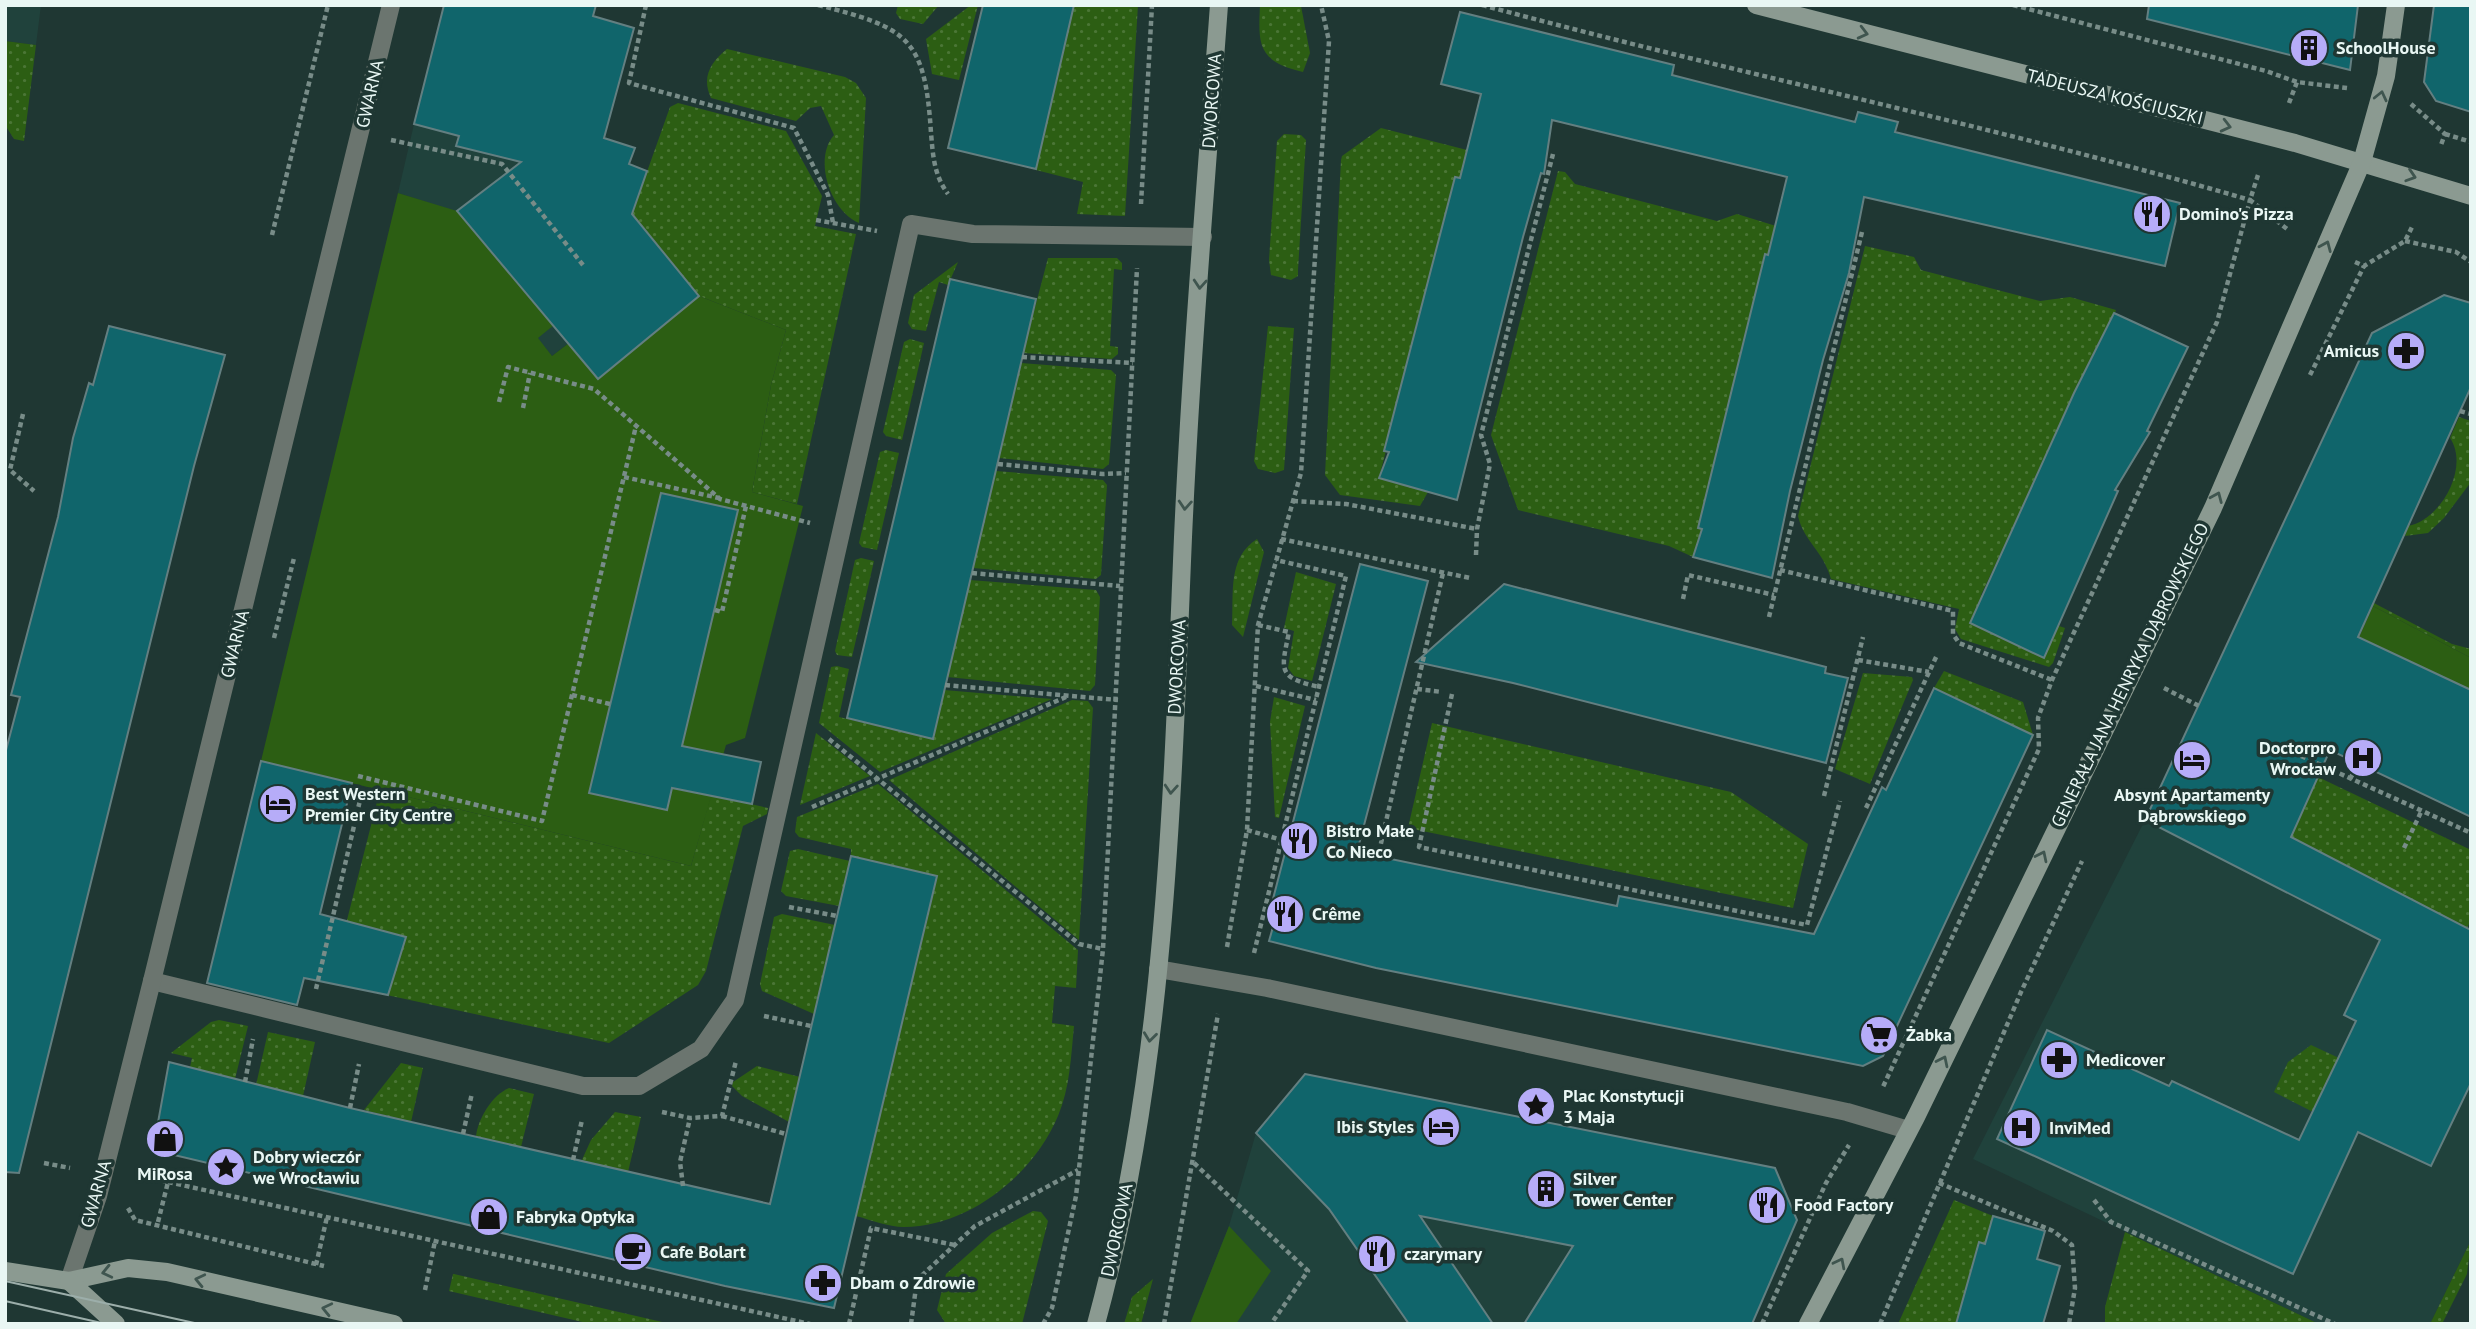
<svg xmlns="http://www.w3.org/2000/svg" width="2476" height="1329" font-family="'PT Sans',sans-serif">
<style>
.built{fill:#20423c}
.grass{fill:url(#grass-dots)}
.garden{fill:#2c5e13}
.building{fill:#10656b;stroke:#637f81;stroke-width:2}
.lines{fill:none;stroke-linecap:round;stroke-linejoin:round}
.path{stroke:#788c88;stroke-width:4.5;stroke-dasharray:5 3.5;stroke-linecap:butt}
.lane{stroke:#6b756f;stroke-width:18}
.street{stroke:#6b756f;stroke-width:18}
.secondary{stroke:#8b9a91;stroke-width:18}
.tram{stroke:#9caeaa;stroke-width:2}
.oneway{stroke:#3f554f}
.labels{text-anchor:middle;stroke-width:7;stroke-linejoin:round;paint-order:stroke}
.poi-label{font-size:18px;font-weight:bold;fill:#e9f7f4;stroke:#1f3733;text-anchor:start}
.street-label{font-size:18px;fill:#e9f7f4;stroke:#1f3733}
</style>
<defs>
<pattern id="grass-dots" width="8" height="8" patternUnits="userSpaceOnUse" patternTransform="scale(1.75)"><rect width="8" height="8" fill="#2c5e13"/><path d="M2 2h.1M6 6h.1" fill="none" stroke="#4b7636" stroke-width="1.8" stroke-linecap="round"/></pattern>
</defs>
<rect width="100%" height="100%" fill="#1f3733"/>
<g class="built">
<polygon points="5,5 41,5 36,45 5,41"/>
<polygon points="421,94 562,129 569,343 552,356 537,338 553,325 457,212 398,193"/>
<polygon points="2145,820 2269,882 2416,902 2471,930 2471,1240 2430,1324 2319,1324 1973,1159"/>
<polygon points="1305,1074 1775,1168 1797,1220 1752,1324 1190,1324 1229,1226 1256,1133"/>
</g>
<g class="grass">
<polygon points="898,5 939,5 923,24 900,19 896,13"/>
<polygon points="971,5 978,5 959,80 932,74 926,39"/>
<polygon points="1074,5 1138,5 1125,216 1077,214 1083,182 1036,170"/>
<path d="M1260,5l41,1 9,47 -7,19c-45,-11 -45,-26 -43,-67z"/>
<polygon points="5,41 36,45 24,141 14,139 5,125"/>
<path d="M727,49l118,28 11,6 10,15 -7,125c-29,-12 -46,-64 -25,-88l-13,-29 -11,2 -14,13 -85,-23c-10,-21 0,-36 16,-49z"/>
<polygon points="678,103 786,131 822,196 815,226 856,234 797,504 752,492 771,385 786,330 699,296 632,214 670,107"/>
<polygon points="1381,128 1467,150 1460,178 1455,177 1379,478 1428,492 1420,506 1340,495 1325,475 1341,160 1342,156"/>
<polygon points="1284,134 1301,135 1306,140 1298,270 1298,276 1291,280 1271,275 1269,260 1277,141"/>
<polygon points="1558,171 1565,172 1575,184 1717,221 1737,214 1776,226 1770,255 1765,254 1725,419 1716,471 1712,470 1698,527 1703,529 1693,557 1669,546 1518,510 1491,435"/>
<path d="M1865,246l49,11 7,13 119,31 30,-4 46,13 -12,30 -4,-1 -26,54 -18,49 -4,-1 -24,52 4,3 -22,47 -4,-1 -25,53 4,2 -15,26 74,34 12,-32 9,3 -12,35 -4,4 -88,-28 -6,-10 4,-20 -128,-30c-8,-29 -27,-37 -33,-63z"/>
<polygon points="1048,258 1117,258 1122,263 1122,270 1114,269 1110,346 1118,347 1118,354 1112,359 1023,353"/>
<polygon points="958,262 948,285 939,282 926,331 912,329 908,323 914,295"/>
<polygon points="1268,326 1294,328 1284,470 1275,473 1258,469 1254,461"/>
<polygon points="910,339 924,343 902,440 886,436 883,432 904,342"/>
<polygon points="1021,363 1111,370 1116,375 1109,464 1103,469 999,458"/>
<path d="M2459,417l12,4v61l-27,36 -16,15 -23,3 3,-10c33,-6 62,-59 42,-88z"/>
<polygon points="886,450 899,453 877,550 862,547 859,543 880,452"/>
<polygon points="996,471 1103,480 1107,485 1101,575 1096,579 973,568"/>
<path d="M1257,539l7,13 -21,85 -11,-12c2,-31 -5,-67 25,-86z"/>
<polygon points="861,558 874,561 852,657 837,655 835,651 855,560"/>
<polygon points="1296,572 1336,584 1312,681 1294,676 1288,668 1294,631 1284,628"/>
<polygon points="970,580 1096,590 1100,597 1095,685 1090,691 947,677"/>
<polygon points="2372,602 2452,644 2471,649 2471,658 2373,606"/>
<polygon points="837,666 849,669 839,717 932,739 944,690 1052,699 880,772 819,723 831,667"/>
<polygon points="1944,671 2023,702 2033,735 1934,688"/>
<polygon points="1863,673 1912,677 1913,680 1870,784 1835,769"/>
<polygon points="1274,697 1305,706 1279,818 1275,817 1270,722"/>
<polygon points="1072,700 1088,701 1093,708 1079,940 889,780"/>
<polygon points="1432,723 1731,792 1808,844 1793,908 1408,828"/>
<polygon points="816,733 870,776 800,805"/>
<polygon points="2318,777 2471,850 2471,920 2467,928 2291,837"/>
<path d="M878,784l200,166 -2,38 -21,-2 -3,37 22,3c-3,30 -4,62 -16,90 -24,58 -89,111 -154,111 -16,0 -33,-7 -48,-11l81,-340 -86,-20v-7l-52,-12 -4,-5 2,-15z"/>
<polygon points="380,790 691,866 711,795 768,808 767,814 743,826 706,971 698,985 609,1043 331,983"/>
<polygon points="798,849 850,861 839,906 786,896 781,891 790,851"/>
<polygon points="782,914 835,925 814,1014 762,991 760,984 774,917"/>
<polygon points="219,1020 248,1026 235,1079 190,1067 192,1058 171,1053 211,1022"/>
<polygon points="268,1032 315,1042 303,1096 256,1085"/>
<polygon points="2311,1045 2339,1058 2313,1112 2274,1092 2288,1062"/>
<polygon points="401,1063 423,1068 411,1122 364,1110"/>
<polygon points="757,1066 800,1077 789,1122 742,1096 732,1086 733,1082"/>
<path d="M509,1088l25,6 -13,53 -45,-11c2,-17 16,-41 33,-48z"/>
<polygon points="615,1112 641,1117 628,1172 581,1162 591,1140"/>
<polygon points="1954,1200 1993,1216 1985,1244 1979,1243 1956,1324 1898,1324"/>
<polygon points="1033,1211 1041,1212 1048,1221 1022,1324 946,1324 937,1310 946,1274 992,1233"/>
<polygon points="2125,1232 2319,1324 2105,1324 2105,1307"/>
<polygon points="2471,1240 2467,1274 2442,1324 2430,1324"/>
<polygon points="453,1274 454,1274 671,1324 591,1324 449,1291"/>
<polygon points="1153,1279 1141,1324 1124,1324 1132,1297"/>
</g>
<g class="garden">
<polygon points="398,193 457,211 554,325 538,338 552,356 569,343 699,296 786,330 771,385 752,492 803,506 745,738 726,745 691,866 261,761"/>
<polygon points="2373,606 2471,658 2471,690 2359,637"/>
<polygon points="1229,1226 1271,1271 1236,1324 1190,1324"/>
</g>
<g class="building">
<polygon points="444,5 596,5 593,16 634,28 604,138 635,148 629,164 647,171 632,214 699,296 598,379 457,211 521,162 456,146 459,136 414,124"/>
<polygon points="983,5 1074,5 1036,169 948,148"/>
<polygon points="2149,5 2358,5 2350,70 2147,19"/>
<polygon points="2434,5 2471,5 2471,112 2436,101 2424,82"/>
<polygon points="1460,12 1674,65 1672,75 1855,122 1858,112 1898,122 1895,132 2180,203 2165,266 1864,197 1849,273 1823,360 1790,491 1772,578 1693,557 1702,529 1698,528 1765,254 1768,255 1787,177 1552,120 1544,174 1541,173 1523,237 1457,500 1379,478 1389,452 1384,451 1455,177 1460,178 1481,94 1441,84"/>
<polygon points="950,279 1036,299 933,739 847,718"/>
<polygon points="2444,295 2471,303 2471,387 2358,637 2471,690 2471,817 2330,750 2291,837 2471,930 2471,1083 2431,1166 2358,1132 2293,1274 1997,1139 2047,1030 2169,1086 2172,1081 2299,1140 2356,1021 2344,1015 2380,940 2145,820 2372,333"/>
<polygon points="2114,313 2188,347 2147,431 2150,432 2115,490 2118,491 2044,658 1970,623 2074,393"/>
<polygon points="109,326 225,355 194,466 19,1173 5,1172 5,754 20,697 11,695 58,517 73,438 89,383 93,385"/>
<polygon points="661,493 738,510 682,746 761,762 752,804 672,788 667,810 589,793"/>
<polygon points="1360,564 1428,581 1357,852 1617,906 1619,896 1814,934 1882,787 1886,790 1934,688 2033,735 1883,1056 1863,1066 1376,968 1269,941 1280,902 1273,899"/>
<polygon points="1504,584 1826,667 1825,673 1848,678 1826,763 1513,683 1416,662"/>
<polygon points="261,761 352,783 320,914 406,937 388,995 304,978 297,1005 207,983"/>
<polygon points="851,856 937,876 834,1308 725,1286 153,1150 169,1062 350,1108 770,1204"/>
<polygon points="1305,1074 1775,1168 1797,1220 1752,1324 1524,1324 1573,1246 1420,1216 1493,1324 1409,1324 1329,1209 1256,1133"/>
<polygon points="1993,1216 2045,1231 2037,1259 2060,1266 2043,1324 1956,1324 1979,1242 1985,1244"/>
</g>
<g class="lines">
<g class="path">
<polyline points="646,5 629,83 794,128 828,195 833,223"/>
<path d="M818,5c90,23 107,32 113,128 2,23 3,42 17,61"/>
<path d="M1482,5c255,69 514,121 768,195l-33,122 -165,358 -14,38 1,31 -157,340"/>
<polyline points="2013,5 2266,71 2297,82"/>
<polyline points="2289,103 2297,82 2347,88"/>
<polyline points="2411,104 2445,134 2441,145"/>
<polyline points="2445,134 2471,142"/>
<polyline points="391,140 502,164 583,265"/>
<polyline points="2258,175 2250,200 2287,229"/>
<polyline points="1141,204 1152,5"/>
<polyline points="816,220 877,231"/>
<polyline points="272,235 328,5"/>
<polyline points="2405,241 2456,252 2471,262"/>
<polyline points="2355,262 2364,266 2405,241 2412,227"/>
<polyline points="1022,357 1133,363"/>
<polyline points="2310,375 2364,266"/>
<polyline points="499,402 508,367 594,389 720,499 810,523"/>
<polyline points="523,408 530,373"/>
<polyline points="2460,411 2471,414"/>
<polyline points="23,414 10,470 34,491"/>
<polyline points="998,464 1103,474 1126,473"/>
<polyline points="624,477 719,498"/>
<polyline points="1293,501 1346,504 1477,529"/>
<polyline points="1281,539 1470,578"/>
<polyline points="1476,555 1477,529 1490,464 1481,435 1553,154"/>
<polyline points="1780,570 1953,611 1953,634 1959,643 2052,680"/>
<polyline points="972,573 1120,586"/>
<polyline points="1683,599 1688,575 1774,595"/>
<polyline points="715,610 722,612 746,506"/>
<polyline points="1769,617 1862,232"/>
<path d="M1258,625l31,7c-8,39 -12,45 30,55"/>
<polyline points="274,638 294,558"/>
<polyline points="1858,660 1929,672"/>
<polyline points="945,685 1118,700"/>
<polyline points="1256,686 1316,700"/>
<polyline points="2164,688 2199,706"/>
<polyline points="1417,689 1442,692"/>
<polyline points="1452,694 1419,847 1807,925 1840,801"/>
<polyline points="572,695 610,704"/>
<polyline points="829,739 1079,944 1103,949"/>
<polyline points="2301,756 2471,833"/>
<polyline points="358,776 542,821 636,426"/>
<polyline points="2350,779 2358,764"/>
<polyline points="1824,796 1863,637"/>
<polyline points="812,807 1066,697"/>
<polyline points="1866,808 1937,655"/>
<polyline points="1247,830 1282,840"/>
<polyline points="2404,848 2421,812"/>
<polyline points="1379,852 1443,573"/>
<polyline points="789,907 837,916"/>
<polyline points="1227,947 1247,830 1258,625 1301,473 1329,41 1321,5"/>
<polyline points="1254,953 1346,576 1276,560"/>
<polyline points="316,989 361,796"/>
<polyline points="764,1016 811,1026"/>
<polyline points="245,1082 253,1039"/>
<polyline points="350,1108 359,1064"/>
<polyline points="662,1112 690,1118 722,1116 736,1061"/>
<polyline points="722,1116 786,1134"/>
<polyline points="463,1134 472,1093"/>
<polyline points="573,1160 582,1120"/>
<polyline points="44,1163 70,1168"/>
<polyline points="1194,1163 1308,1271 1271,1324"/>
<polyline points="137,1175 168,1182 157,1226"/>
<polyline points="168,1182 810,1324"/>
<polyline points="1939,1183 2053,1231 2072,1245 2075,1288 2069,1324"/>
<polyline points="683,1186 680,1162 690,1118"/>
<polyline points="2094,1200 2111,1222 2335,1324"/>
<polyline points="128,1208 135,1220 324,1266"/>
<polyline points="316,1265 327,1217"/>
<polyline points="425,1290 435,1241"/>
<polyline points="849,1324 871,1228 955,1245"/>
<polyline points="911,1324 917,1280 975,1226 1078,1170"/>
<polyline points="1043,1324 1052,1308 1076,1196 1103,949 1137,268"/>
<polyline points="1164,1324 1218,1014"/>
<polyline points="1762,1324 1826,1183 1849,1145"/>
<polyline points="1880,1324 2021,992 2082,861"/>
</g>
<polyline class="lane" points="152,981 583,1086 639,1086 701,1049 735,1000 911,224 973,234 1203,237"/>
<g class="street">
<polyline points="1158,969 1267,988 1847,1112 1908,1130"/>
<polyline points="69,1281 98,1196 152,981 391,5"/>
</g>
<g class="secondary">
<polyline points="1756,5 2295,143 2471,196"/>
<polyline points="5,1271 69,1281 128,1268 167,1272 394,1324"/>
<polyline points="69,1281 116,1324"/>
<path d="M1096,1324c70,-256 76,-524 87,-787 8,-177 23,-355 36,-532"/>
<polyline points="1808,1324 1916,1117 2213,508 2362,162 2386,76 2396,5"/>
</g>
<g class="tram">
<polyline points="5,1281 199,1324"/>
<polyline points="5,1301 106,1324"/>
</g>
</g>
<defs><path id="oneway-chevron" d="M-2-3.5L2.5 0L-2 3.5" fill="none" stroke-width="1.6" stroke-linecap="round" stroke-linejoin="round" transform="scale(1.75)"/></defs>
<g class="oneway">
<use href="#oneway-chevron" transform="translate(1863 33) rotate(14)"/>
<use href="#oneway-chevron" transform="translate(2381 96) rotate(-77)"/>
<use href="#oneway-chevron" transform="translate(2226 126) rotate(14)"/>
<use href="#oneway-chevron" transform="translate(2411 176) rotate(18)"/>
<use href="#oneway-chevron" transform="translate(2326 246) rotate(-67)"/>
<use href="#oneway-chevron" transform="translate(1200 284) rotate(94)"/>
<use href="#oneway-chevron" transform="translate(2217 497) rotate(-67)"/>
<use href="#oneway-chevron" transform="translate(1185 505) rotate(94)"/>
<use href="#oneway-chevron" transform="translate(1171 789) rotate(94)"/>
<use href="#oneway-chevron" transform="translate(2042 856) rotate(-64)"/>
<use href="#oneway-chevron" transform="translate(1150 1037) rotate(97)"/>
<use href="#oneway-chevron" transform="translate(1943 1061) rotate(-64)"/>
<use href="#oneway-chevron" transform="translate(1840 1263) rotate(-63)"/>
<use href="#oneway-chevron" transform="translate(107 1272) rotate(167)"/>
<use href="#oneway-chevron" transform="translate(200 1280) rotate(-167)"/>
<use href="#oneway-chevron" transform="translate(327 1309) rotate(-167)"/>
</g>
<defs>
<symbol id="building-disc" viewBox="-11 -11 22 22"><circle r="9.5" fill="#b6acf8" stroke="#1f3733"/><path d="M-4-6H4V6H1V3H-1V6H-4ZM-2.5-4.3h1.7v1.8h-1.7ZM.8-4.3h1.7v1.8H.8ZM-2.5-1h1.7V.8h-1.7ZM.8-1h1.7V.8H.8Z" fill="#111"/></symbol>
<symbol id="restaurant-disc" viewBox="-11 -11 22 22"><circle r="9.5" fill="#b6acf8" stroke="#1f3733"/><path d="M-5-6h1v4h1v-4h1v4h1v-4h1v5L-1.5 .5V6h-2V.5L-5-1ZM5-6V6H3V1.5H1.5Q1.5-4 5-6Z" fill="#111"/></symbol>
<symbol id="pharmacy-disc" viewBox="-11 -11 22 22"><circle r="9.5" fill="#b6acf8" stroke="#1f3733"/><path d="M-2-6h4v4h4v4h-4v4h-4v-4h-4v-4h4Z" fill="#111"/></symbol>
<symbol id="hospital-disc" viewBox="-11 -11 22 22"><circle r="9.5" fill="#b6acf8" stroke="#1f3733"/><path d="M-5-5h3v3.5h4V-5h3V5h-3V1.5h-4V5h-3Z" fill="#111"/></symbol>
<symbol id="hotel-disc" viewBox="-11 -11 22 22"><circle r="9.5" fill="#b6acf8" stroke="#1f3733"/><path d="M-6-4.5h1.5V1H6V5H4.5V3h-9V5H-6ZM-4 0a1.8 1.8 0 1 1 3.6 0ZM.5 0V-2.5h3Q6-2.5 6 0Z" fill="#111"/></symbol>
<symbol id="supermarket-disc" viewBox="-11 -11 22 22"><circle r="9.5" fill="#b6acf8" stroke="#1f3733"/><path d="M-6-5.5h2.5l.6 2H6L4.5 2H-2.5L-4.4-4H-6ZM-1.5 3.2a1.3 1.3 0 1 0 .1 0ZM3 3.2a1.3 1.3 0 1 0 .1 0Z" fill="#111"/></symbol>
<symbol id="sight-disc" viewBox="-11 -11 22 22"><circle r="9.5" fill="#b6acf8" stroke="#1f3733"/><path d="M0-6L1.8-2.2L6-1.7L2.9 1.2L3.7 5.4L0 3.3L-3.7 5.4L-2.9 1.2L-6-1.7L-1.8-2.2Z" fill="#111"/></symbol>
<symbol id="shop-disc" viewBox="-11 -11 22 22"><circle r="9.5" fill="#b6acf8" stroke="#1f3733"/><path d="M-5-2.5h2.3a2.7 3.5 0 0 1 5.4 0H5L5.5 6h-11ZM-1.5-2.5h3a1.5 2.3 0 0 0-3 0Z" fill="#111"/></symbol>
<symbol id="cafe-disc" viewBox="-11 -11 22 22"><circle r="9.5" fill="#b6acf8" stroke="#1f3733"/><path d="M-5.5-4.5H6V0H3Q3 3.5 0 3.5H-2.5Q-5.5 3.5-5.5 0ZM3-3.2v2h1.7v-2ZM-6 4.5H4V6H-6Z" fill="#111"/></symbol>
</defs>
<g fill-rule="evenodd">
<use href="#building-disc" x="2287" y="26" width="44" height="44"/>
<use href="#restaurant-disc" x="2130" y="192" width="44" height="44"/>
<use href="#pharmacy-disc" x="2384" y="329" width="44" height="44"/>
<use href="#hospital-disc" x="2341" y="736" width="44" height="44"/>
<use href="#hotel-disc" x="2170" y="738" width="44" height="44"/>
<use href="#hotel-disc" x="256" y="782" width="44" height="44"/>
<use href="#restaurant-disc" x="1277" y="819" width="44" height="44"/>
<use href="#restaurant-disc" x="1263" y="892" width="44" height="44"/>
<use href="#supermarket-disc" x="1857" y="1013" width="44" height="44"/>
<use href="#pharmacy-disc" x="2037" y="1038" width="44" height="44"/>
<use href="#sight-disc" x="1514" y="1084" width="44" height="44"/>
<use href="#hotel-disc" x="1419" y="1105" width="44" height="44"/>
<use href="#hospital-disc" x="2000" y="1106" width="44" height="44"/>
<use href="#shop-disc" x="143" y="1117" width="44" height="44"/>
<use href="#sight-disc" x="204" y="1145" width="44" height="44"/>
<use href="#building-disc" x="1524" y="1167" width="44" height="44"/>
<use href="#restaurant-disc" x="1745" y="1183" width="44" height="44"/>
<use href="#shop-disc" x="467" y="1195" width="44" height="44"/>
<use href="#cafe-disc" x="611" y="1230" width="44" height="44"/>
<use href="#restaurant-disc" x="1355" y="1232" width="44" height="44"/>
<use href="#pharmacy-disc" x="801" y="1261" width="44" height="44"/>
</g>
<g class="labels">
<g class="poi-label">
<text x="2336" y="54">SchoolHouse</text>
<text x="2179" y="220">Domino's Pizza</text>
<text x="2379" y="357" text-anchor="end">Amicus</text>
<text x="2336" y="754" text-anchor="end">Doctorpro<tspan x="2336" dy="21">Wrocław</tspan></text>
<text x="305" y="800">Best Western<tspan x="305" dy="21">Premier City Centre</tspan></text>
<text x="2192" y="801" text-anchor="middle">Absynt Apartamenty<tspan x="2192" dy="21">Dąbrowskiego</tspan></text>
<text x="1326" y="837">Bistro Małe<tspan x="1326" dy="21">Co Nieco</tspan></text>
<text x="1312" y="920">Crême</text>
<text x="1906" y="1041">Żabka</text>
<text x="2086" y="1066">Medicover</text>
<text x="1563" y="1102">Plac Konstytucji<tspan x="1563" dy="21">3 Maja</tspan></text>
<text x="1414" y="1133" text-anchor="end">Ibis Styles</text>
<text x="2049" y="1134">InviMed</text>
<text x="253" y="1163">Dobry wieczór<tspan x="253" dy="21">we Wrocławiu</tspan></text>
<text x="165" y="1180" text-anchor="middle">MiRosa</text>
<text x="1573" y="1185">Silver<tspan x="1573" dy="21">Tower Center</tspan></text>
<text x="1794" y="1211">Food Factory</text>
<text x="516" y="1223">Fabryka Optyka</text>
<text x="660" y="1258">Cafe Bolart</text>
<text x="1404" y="1260">czarymary</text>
<text x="850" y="1289">Dbam o Zdrowie</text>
</g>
<g class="street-label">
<text transform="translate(370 94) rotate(-77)" y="6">GWARNA</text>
<text transform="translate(2115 97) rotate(14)" y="6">TADEUSZA KOŚCIUSZKI</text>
<text transform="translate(1212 101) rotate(-86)" y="6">DWORCOWA</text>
<text transform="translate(235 644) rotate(-76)" y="6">GWARNA</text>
<text transform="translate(1177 667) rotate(-87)" y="6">DWORCOWA</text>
<text transform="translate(2130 675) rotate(-64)" y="6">GENERAŁA JANA HENRYKA DĄBROWSKIEGO</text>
<text transform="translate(96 1194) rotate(-74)" y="6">GWARNA</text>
<text transform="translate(1117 1230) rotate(-78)" y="6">DWORCOWA</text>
</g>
</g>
<rect width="2476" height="1329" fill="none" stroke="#e9f7f4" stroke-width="14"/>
</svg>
